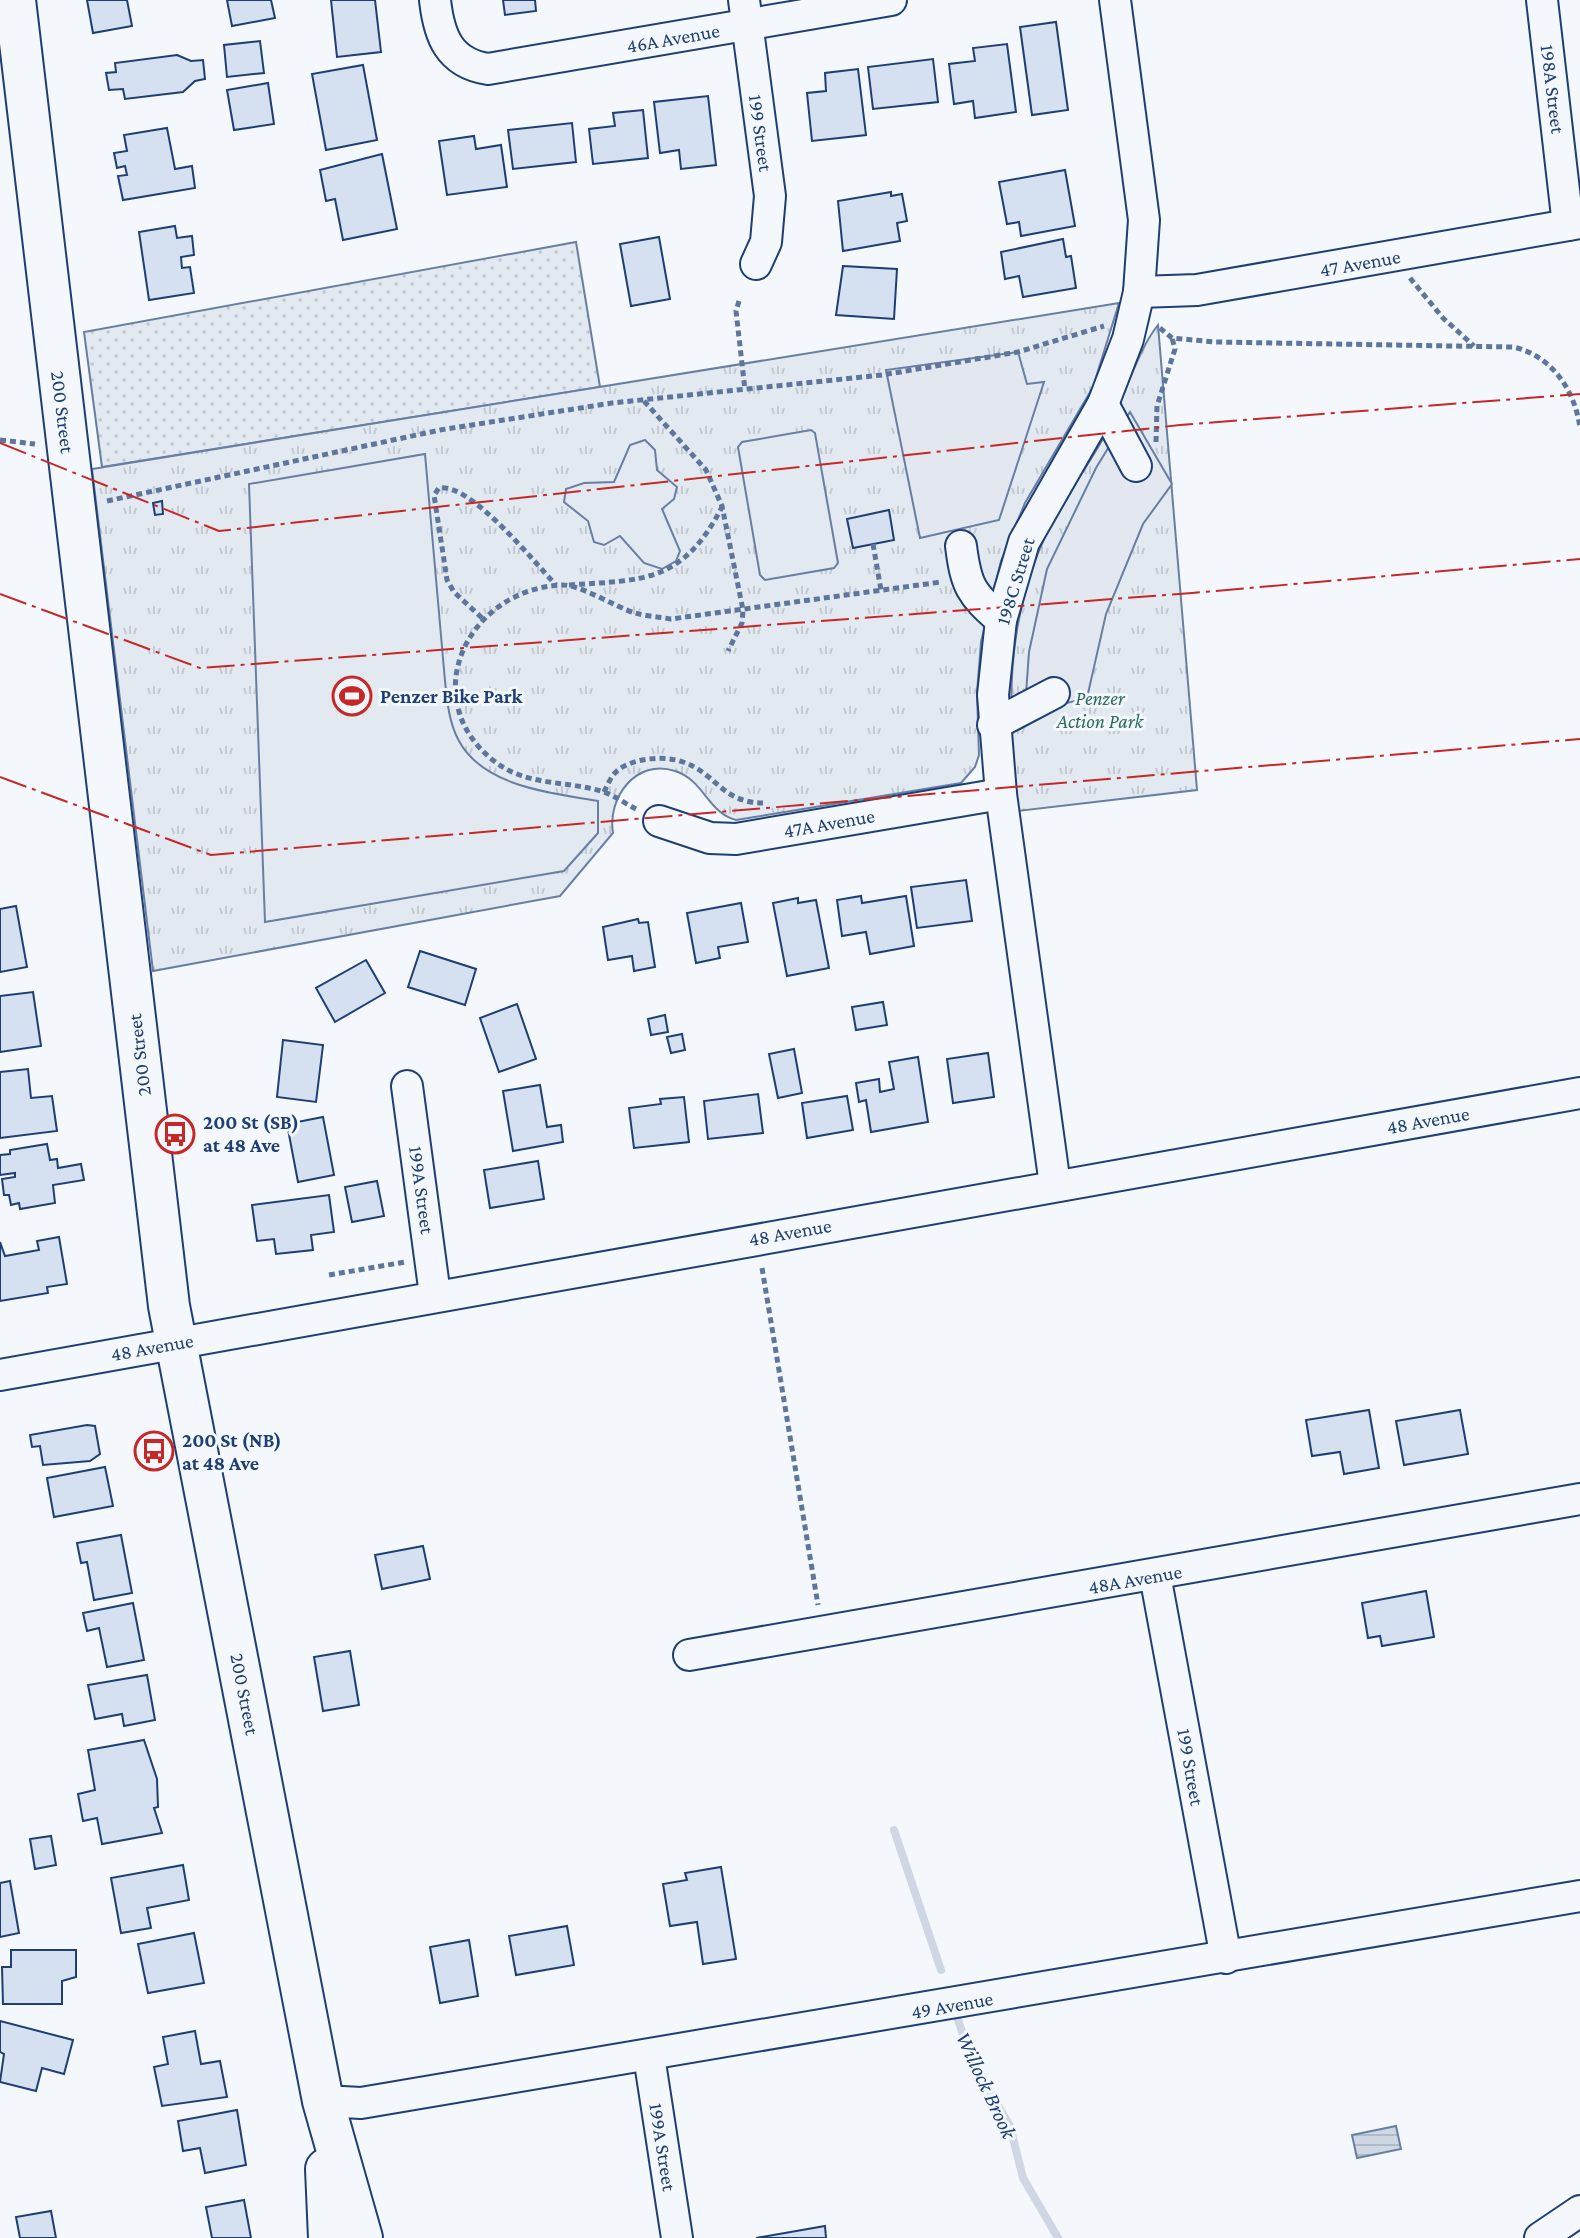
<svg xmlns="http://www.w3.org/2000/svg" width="1580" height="2238" font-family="'Crimson Pro',serif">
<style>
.grass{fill:url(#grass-dots);stroke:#687fa3;stroke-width:2}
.park{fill:url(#park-tufts);stroke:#687fa3;stroke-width:2}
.garden{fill:#e3e9f0;stroke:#687fa3;stroke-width:2}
.parking{fill:#e3e8f0;stroke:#687fa3;stroke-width:2}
.water{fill:url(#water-rules);stroke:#687fa3;stroke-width:2}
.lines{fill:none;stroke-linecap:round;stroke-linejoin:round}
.stream{stroke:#cfd7e4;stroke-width:8}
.building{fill:#d5e0f0;stroke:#1d3f73;stroke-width:2}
.minor-casing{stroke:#1d3f73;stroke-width:34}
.major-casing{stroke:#1d3f73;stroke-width:44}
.path{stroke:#5e769c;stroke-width:5;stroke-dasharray:6 4;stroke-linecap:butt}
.minor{stroke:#f4f7fb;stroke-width:30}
.major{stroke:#f4f7fb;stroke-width:40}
.power{stroke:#c62828;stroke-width:2;stroke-dasharray:28 6 4 6;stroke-linecap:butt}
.labels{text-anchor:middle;stroke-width:6;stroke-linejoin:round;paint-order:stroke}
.street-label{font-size:20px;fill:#1d3f73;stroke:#f4f7fb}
.poi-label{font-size:20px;font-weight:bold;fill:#1d3f73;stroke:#f4f7fb;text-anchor:start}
.park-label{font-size:20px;font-style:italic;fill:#2c6c60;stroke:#f4f7fb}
.water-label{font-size:22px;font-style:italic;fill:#1d3f73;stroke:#f4f7fb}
</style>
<defs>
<pattern id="grass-dots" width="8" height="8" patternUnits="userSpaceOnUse" patternTransform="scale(2)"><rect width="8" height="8" fill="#e3e9f0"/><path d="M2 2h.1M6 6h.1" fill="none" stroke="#c2c9d1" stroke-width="1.8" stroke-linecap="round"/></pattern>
<pattern id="park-tufts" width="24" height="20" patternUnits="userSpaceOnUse" patternTransform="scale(2)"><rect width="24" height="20" fill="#e3e9f0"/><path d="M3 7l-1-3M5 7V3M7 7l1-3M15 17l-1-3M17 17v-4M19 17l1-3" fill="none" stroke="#c2c9d1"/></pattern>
<pattern id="water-rules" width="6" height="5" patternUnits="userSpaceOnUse" patternTransform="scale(2)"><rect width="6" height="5" fill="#cfd7e4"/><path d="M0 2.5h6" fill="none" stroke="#b1bac7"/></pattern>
</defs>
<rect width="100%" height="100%" fill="#f4f7fb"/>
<polygon class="grass" points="576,242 600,387 102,467 84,332"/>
<g class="park">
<path d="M1119,303l-26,84 -68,116 -24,58 -20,81 -4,51 2,62 -4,12 -14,16 -225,37c-28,-7 -32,-40 -61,-49 -39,-13 -68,27 -62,62l-53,63 -407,75 -61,-502z"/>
<path d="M1158,325l39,465 -179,21c-11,-101 -14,-193 33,-287 16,-31 38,-59 54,-89 19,-34 30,-81 53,-110z"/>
</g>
<g class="garden">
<polygon points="811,430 815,433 838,563 834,568 765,580 760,575 738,447 742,442"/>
<polygon points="645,440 655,450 657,470 677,487 674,499 662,509 680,551 676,561 662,569 644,563 620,536 604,545 594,542 588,521 564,502 566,489 584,483 614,482 630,445"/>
<path d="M425,454l20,227c2,20 4,42 14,60 25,46 93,52 139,60v32l-34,38 -299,51 -16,-438z"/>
</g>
<g class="parking">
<polygon points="1018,352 1027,384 1044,382 999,520 920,538 886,370"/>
<polygon points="1130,412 1172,484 1143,524 1106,614 1087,698 1043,709 1026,694 1029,652 1047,569 1096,468"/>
</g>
<polygon class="water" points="1396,2126 1401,2149 1357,2158 1352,2135"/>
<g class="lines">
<g class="stream">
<polyline points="894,1830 941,1970"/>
<polyline points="957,2017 972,2061 1010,2126 1023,2178 1058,2238"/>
</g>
</g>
<g class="building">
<polygon points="87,0 127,0 132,26 93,33"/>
<polygon points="227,0 271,0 275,18 232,26"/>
<polygon points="331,0 375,0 381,52 337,57"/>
<polygon points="503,0 535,0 536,11 505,15"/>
<polygon points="1056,22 1068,110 1032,115 1020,27"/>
<polygon points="260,41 264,73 227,77 224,45"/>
<polygon points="1007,44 1016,112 975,118 973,101 954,104 949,64 975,61 973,48"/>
<polygon points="177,55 191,61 203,60 205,79 195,81 183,92 125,99 123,89 109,90 106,73 116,72 115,63"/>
<polygon points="933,59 938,102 873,109 868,67"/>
<polygon points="363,65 377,140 326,150 312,74"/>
<polygon points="858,69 866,135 812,141 807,93 826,91 825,73"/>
<polygon points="268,83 274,124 234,130 227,90"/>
<polygon points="708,96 716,165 681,169 679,150 660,153 654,102"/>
<polygon points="643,110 648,158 593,164 589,129 615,126 613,113"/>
<polygon points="572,123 576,162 513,169 508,130"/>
<polygon points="167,128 175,169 192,166 195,188 123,200 118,176 127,175 125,166 117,168 114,153 127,151 124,135"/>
<polygon points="474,136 476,149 501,145 507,187 447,195 439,141"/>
<polygon points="382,154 397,229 343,240 335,199 326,201 320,170"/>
<polygon points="1065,170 1075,226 1021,236 1019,222 1007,224 999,182"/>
<polygon points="891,192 891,196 902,194 907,221 897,223 900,241 843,251 838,201"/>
<polygon points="175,226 177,238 192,236 194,255 181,257 182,268 190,267 194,293 149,300 139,232"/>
<polygon points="659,237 670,299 631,306 620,244"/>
<polygon points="1063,239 1066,257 1071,256 1076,288 1023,297 1019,276 1005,279 1001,252"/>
<polygon points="843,266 897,269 894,319 836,315"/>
<polygon points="162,501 163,514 155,515 153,503"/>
<polygon points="889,510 894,540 853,548 847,519"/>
<polygon points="966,880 972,921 917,928 911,887"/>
<polygon points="861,896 862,903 906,896 914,946 870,954 866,932 842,936 837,900"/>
<polygon points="798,898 798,903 816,900 829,968 787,976 773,903"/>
<polygon points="741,903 748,942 718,947 720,958 696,963 687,913"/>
<polygon points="16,906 27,967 0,972 0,909"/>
<polygon points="638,919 639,923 648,922 655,967 634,971 632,956 608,960 603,927"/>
<polygon points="420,951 476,969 465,1005 408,987"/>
<polygon points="366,960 385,993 335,1022 316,988"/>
<polygon points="33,992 41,1046 0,1052 0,996"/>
<polygon points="883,1002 887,1025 856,1030 852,1007"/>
<polygon points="517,1004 536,1059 499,1072 480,1018"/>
<polygon points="665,1015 668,1032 651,1035 648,1019"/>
<polygon points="682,1034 685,1050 671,1053 667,1037"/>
<polygon points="283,1040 323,1045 316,1102 277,1097"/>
<polygon points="794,1049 802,1093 778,1098 769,1054"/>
<polygon points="988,1053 994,1097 953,1103 947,1059"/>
<polygon points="918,1057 928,1122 871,1132 866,1100 859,1102 856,1083 879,1079 880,1092 894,1089 889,1062"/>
<polygon points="28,1069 31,1098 52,1096 57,1131 0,1138 0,1072"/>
<polygon points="540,1085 547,1127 561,1125 563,1142 513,1151 503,1091"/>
<polygon points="758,1094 763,1133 708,1139 704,1101"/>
<polygon points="847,1096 853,1130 807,1138 802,1103"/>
<polygon points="684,1097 689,1142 634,1148 629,1108 661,1104 660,1099"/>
<polygon points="323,1117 334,1175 298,1182 287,1124"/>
<polygon points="47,1144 50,1160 57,1159 58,1168 81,1164 84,1180 53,1185 55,1203 20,1209 19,1203 11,1205 9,1195 4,1195 2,1179 15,1177 15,1173 0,1175 0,1155 10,1154 10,1150"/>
<polygon points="538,1161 544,1199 490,1208 484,1170"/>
<polygon points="377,1181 384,1216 352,1222 345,1187"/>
<polygon points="329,1195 334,1232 311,1235 313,1250 276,1254 274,1239 257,1241 252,1205"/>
<polygon points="59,1237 67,1284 47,1287 48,1293 0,1301 0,1242 5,1256 39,1250 37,1241"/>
<polygon points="1369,1410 1379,1468 1344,1474 1340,1452 1312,1456 1306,1420"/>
<polygon points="1460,1410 1468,1454 1404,1465 1396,1421"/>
<polygon points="87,1425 95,1426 100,1454 90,1461 43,1465 40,1446 32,1447 30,1435"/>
<polygon points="105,1467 113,1506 54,1517 47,1478"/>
<polygon points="121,1535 132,1593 94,1600 87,1562 81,1563 77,1543"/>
<polygon points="423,1546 430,1579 382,1589 375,1555"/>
<polygon points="1426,1591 1434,1637 1382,1646 1380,1636 1368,1638 1362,1603"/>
<polygon points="133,1603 144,1660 107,1667 99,1628 87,1631 83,1613"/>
<polygon points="350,1651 359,1705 323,1711 314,1657"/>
<polygon points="147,1675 155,1720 124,1726 122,1714 95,1719 88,1685"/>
<polygon points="144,1740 157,1779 158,1807 154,1808 162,1833 102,1844 97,1818 83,1821 78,1794 95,1790 88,1750"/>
<polygon points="51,1836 56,1865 35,1869 30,1839"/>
<polygon points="183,1865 189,1900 147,1908 151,1928 121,1933 111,1878"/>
<polygon points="721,1867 736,1959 703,1964 697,1922 670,1926 663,1884 687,1880 685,1873"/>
<polygon points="10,1881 19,1933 0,1937 0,1883"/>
<polygon points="567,1926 574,1965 516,1975 509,1936"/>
<polygon points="194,1933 204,1983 148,1993 138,1944"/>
<polygon points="469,1940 478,1996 440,2003 430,1947"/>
<polygon points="11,1950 76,1950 76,1977 62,1981 62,2004 3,2004 2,1967 11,1967"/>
<polygon points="0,2021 73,2040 64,2074 42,2068 36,2091 0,2082 4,2054 0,2052"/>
<polygon points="195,2031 201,2064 220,2061 227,2097 162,2106 154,2067 168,2064 163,2037"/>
<polygon points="237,2110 246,2165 205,2173 200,2148 183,2151 178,2121"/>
<polygon points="244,2200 251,2238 212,2238 206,2207"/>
<polygon points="51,2211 56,2238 20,2238 16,2217"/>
<polygon points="825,2226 826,2238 756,2238"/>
</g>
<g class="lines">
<defs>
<g id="minor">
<path d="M435,0c4,36 14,63 53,69l403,-69"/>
<polyline points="744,0 770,196 766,242 756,264"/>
<polyline points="1542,0 1568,225"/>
<polyline points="1139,292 1197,290 1580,223"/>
<polyline points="1103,404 1136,466"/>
<path d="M961,546c5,40 10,48 40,74"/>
<polyline points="993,725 1054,693"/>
<polyline points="659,821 710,838 736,839 1001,794"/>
<polyline points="407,1086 435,1295"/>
<polyline points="1055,1185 1001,794 993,695 1001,620 1024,542 1103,404 1128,339 1139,292 1144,220 1115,0"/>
<polyline points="0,1375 1580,1093"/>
<polyline points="1155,1575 1226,1958"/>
<polyline points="689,1655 1580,1499"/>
<polyline points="649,2056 677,2238"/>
<polyline points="323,2101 361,2103 1580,1896"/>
<polyline points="1540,2238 1580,2211"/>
</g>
<g id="major">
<polyline points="15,0 169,1306 323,2101 362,2238"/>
<polyline points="326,2169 329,2238"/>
</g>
</defs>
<use href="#minor" class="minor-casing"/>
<use href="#major" class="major-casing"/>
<g class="path">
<polyline points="1410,278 1443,318 1474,346"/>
<polyline points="739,301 736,311 745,390"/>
<path d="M1160,328l12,10 43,4 298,5c38,8 62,43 67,81"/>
<polyline points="644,401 706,470 722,506 743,610 742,623 728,651"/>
<polyline points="0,440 35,444"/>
<polyline points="1156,442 1157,406 1175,349 1172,338"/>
<polyline points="107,501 440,430 612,403 882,375 1018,352 1104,326"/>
<polyline points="873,544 881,590"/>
<path d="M569,585c77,-5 114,-3 153,-78"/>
<path d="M482,618l-28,-26 -7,-12 -13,-85 5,-7c31,-6 95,74 117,97"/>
<path d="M604,792c3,-6 7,-16 13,-21 15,-13 47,-16 66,-9 33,11 39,41 80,41"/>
<path d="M636,809c-10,-5 -21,-13 -32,-17 -37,-12 -77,-5 -110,-31 -79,-62 -27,-171 67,-176 19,-1 54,22 74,28 11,3 24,4 36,6l270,-37"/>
<polyline points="762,1268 818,1605"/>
<polyline points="329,1275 405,1262"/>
</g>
<use href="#minor" class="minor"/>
<use href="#major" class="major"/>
<g class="power">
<polyline points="0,443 219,531 1180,425 1580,394"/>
<polyline points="0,594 200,668 1192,593 1580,559"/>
<polyline points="0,777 211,855 1580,739"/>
</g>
</g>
<defs>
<symbol id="stadium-ring" viewBox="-11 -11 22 22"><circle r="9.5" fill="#f4f7fb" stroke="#c62828" stroke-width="1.5"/><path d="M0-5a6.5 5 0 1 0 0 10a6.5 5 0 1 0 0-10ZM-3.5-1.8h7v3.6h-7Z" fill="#c62828"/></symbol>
<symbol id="bus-ring" viewBox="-11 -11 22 22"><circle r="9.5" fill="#f4f7fb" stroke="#c62828" stroke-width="1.5"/><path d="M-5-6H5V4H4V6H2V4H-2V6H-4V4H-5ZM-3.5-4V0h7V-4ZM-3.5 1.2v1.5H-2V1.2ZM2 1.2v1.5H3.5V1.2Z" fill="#c62828"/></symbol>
</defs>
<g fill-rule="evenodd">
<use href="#stadium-ring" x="330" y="674" width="44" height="44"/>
<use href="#bus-ring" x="153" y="1112" width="44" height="44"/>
<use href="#bus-ring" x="132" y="1429" width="44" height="44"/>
</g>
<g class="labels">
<g class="street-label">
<text transform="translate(673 38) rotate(-10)" y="7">46A Avenue</text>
<text transform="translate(1553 89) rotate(83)" y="7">198A Street</text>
<text transform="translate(761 133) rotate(82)" y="7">199 Street</text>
<text transform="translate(1360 263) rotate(-10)" y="7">47 Avenue</text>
<text transform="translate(63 412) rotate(83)" y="7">200 Street</text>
<text transform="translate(1015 581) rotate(-73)" y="7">198C Street</text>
<text transform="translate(829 823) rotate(-10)" y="7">47A Avenue</text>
<text transform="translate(139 1055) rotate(-97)" y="7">200 Street</text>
<text transform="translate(1428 1120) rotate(-10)" y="7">48 Avenue</text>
<text transform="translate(422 1190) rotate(82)" y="7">199A Street</text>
<text transform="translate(790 1232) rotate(-10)" y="7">48 Avenue</text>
<text transform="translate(152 1347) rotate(-10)" y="7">48 Avenue</text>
<text transform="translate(1135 1579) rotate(-10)" y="7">48A Avenue</text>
<text transform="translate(245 1694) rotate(79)" y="7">200 Street</text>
<text transform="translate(1191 1767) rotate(80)" y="7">199 Street</text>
<text transform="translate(952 2005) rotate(-10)" y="7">49 Avenue</text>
<text transform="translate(663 2147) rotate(81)" y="7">199A Street</text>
</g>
<g class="poi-label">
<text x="380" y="703">Penzer Bike Park</text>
<text x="203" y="1129">200 St (SB)<tspan x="203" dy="23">at 48 Ave</tspan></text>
<text x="182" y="1447">200 St (NB)<tspan x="182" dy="23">at 48 Ave</tspan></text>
</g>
<g class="park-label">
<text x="1100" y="705">Penzer<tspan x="1100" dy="23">Action Park</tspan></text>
</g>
<g class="water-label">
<text transform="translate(987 2085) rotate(65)" y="8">Willock Brook</text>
</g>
</g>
</svg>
